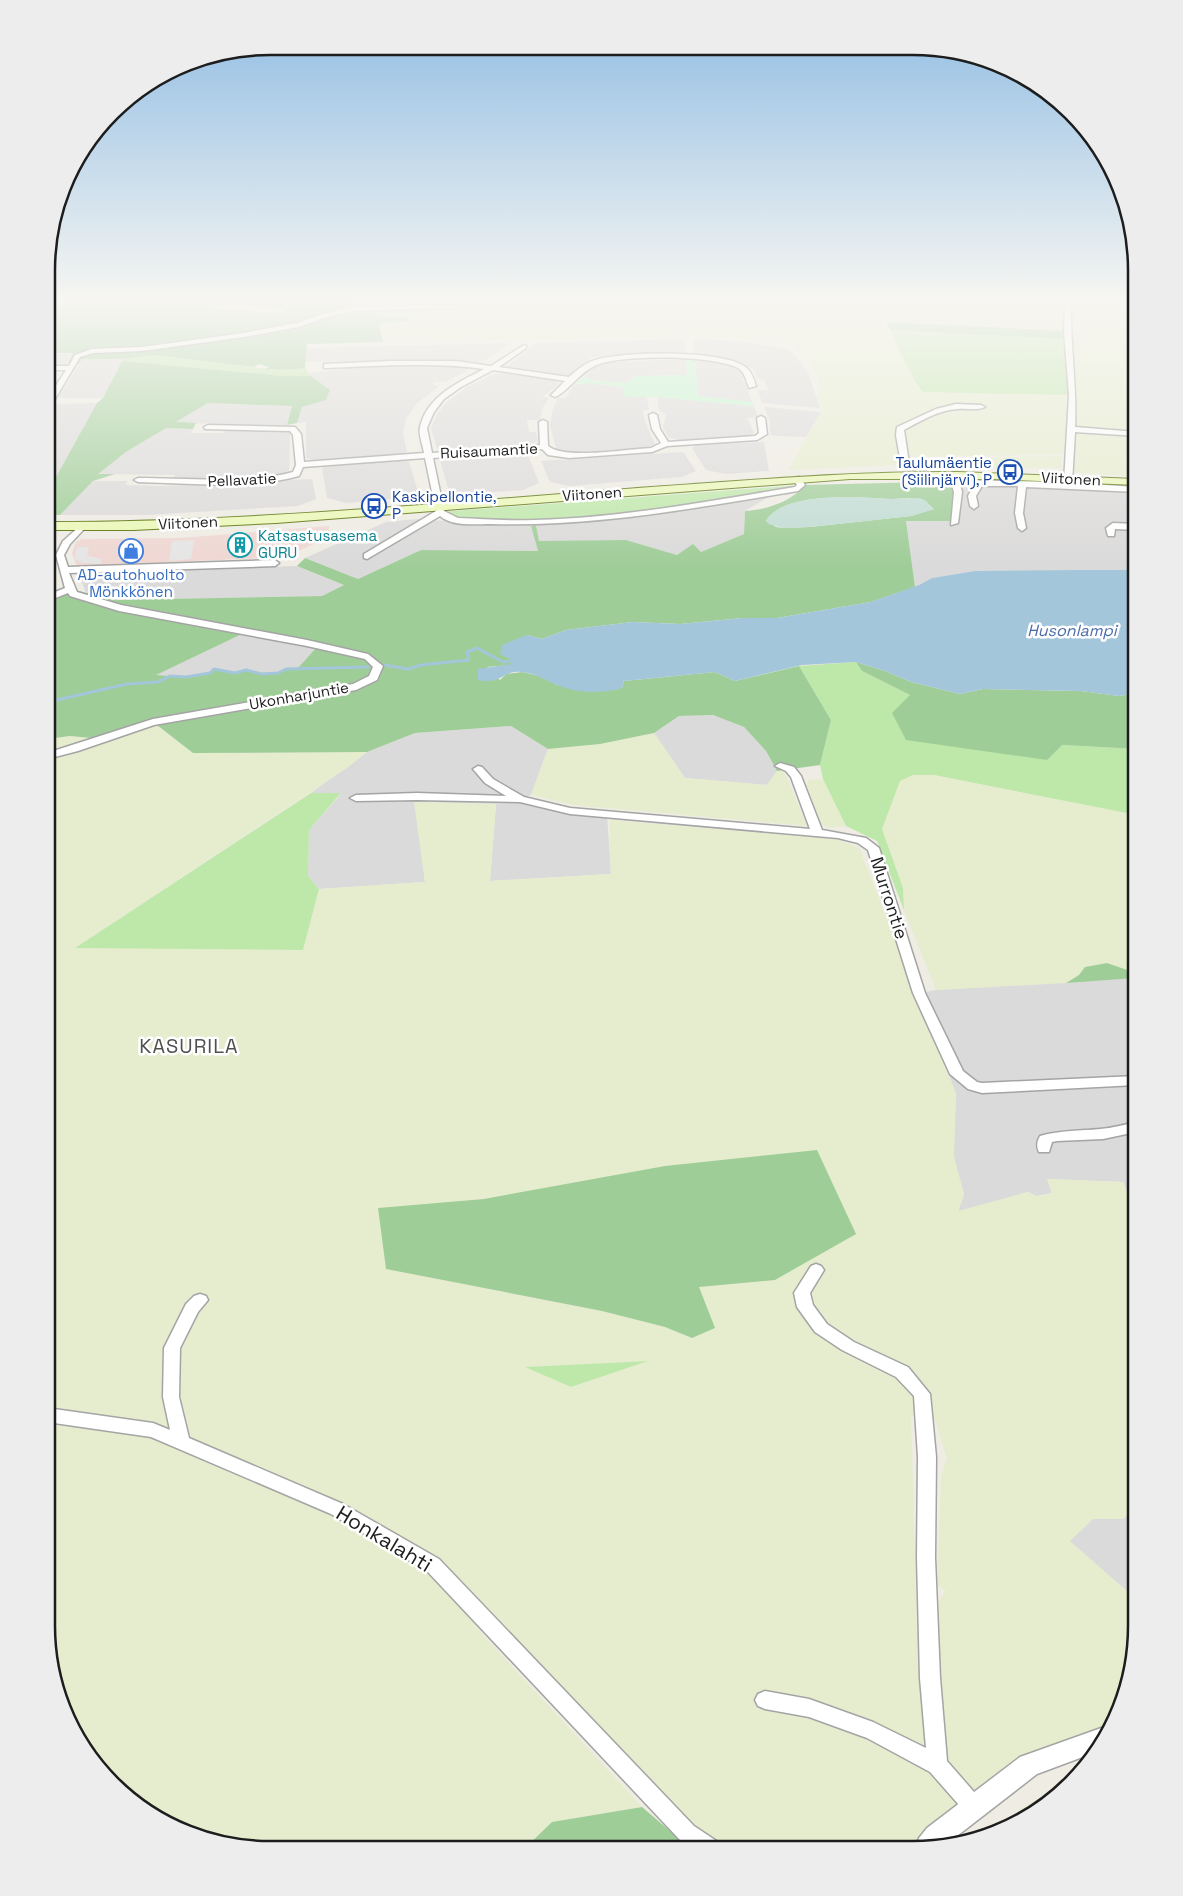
<svg xmlns="http://www.w3.org/2000/svg" width="1183" height="1896" font-family="'Space Grotesk',sans-serif">
<style>
.residential{fill:#dbdada}
.commercial{fill:#efd7d2}
.farmland{fill:#e6edce;fill-rule:evenodd}
.grass{fill:#bee8a9}
.forest{fill:#9fcd98;fill-rule:evenodd}
.wetland{fill:#c0dcd3}
.park{fill:#c0f8cd}
.parking{fill:#e5e5e5}
.water{fill:#a4c6db}
.lines{fill:none;stroke-linecap:round;stroke-linejoin:round}
.stream{stroke:#a4c6db;stroke-width:3}
.minor-casing{stroke:#a4a4a4;stroke-width:3}
.tertiary-casing{stroke:#a4a4a4;stroke-width:3}
.secondary-casing{stroke:#567106;stroke-width:2}
.minor{fill:#fff;fill-rule:evenodd}
.tertiary{fill:#fff;fill-rule:evenodd}
.secondary{fill:#ebf8b7;fill-rule:evenodd}
.labels{text-anchor:middle;stroke-width:5;stroke-linejoin:round;paint-order:stroke}
.far-street-label{font-size:15px;fill:#1d1d1d;stroke:#fff}
.far-transit-label{font-size:15px;fill:#164399;stroke:#fff;text-anchor:end}
.far-culture-label{font-size:15px;fill:#0d838f;stroke:#fff;text-anchor:start}
.far-shop-label{font-size:15px;fill:#366cbe;stroke:#fff}
.far-water-label{font-size:16px;font-style:italic;fill:#4b6cab;stroke:#fff}
.street-label{font-size:18px;fill:#1d1d1d;stroke:#fff}
.quarter-label{font-size:20px;letter-spacing:1px;fill:#505050;stroke:#fff}
.near-street-label{font-size:21px;fill:#1d1d1d;stroke:#fff}
.rim{fill:none;stroke:#1d1d1d;stroke-width:2.5}
</style>
<rect width="100%" height="100%" fill="#eeece3"/>
<g class="residential">
<polygon points="684,339 685,354 593,357 587,360 572,374 563,375 510,368 508,365 537,343"/>
<polygon points="694,339 738,341 789,349 808,372 820,408 762,403 758,390 768,390 764,380 758,379 753,369 730,359 694,354"/>
<polygon points="509,343 483,362 431,360 305,362 305,348"/>
<polygon points="48,353 73,353 65,366 48,366"/>
<polygon points="82,359 123,359 103,398 58,398"/>
<polygon points="686,359 687,375 635,376 626,383 591,380 585,376 596,367 614,362"/>
<polygon points="695,359 724,363 740,371 752,402 698,396"/>
<polygon points="433,365 468,367 468,370 445,382 433,382 434,385 439,386 416,404 406,419 403,433 407,452 401,454 315,461 306,458 306,422 297,423 302,407 326,400 330,390 308,373 368,366"/>
<polygon points="503,373 553,380 559,384 542,397 549,398 542,409 540,420 527,420 529,432 536,432 538,441 529,445 444,451 437,449 431,428 437,414 446,403 467,387 494,374"/>
<polygon points="588,383 623,387 625,397 647,397 649,410 643,410 645,422 655,444 649,448 567,453 557,451 550,426 552,412 558,398 566,398 574,385"/>
<polygon points="657,397 754,406 758,417 747,418 754,433 747,437 678,440 668,437 663,427 666,415 659,410"/>
<polygon points="98,403 50,488 48,488 48,414 56,404"/>
<polygon points="208,403 292,406 287,425 175,423"/>
<polygon points="764,407 821,412 806,437 776,436 770,434 770,421"/>
<polygon points="166,428 193,429 191,433 223,433 225,430 285,431 290,433 289,471 280,475 212,478 174,479 175,475 97,474 126,452"/>
<polygon points="764,442 769,471 726,474 706,470 692,448 696,445"/>
<polygon points="520,452 527,453 539,483 523,490 464,494 449,492 440,460 447,457"/>
<polygon points="683,452 696,471 682,477 569,486 550,482 541,461"/>
<polygon points="403,460 409,462 419,495 405,498 346,503 327,498 322,468 327,466"/>
<polygon points="312,479 316,499 298,506 147,515 60,515 93,481 127,481 126,485 162,486"/>
<polygon points="963,485 1066,489 1137,494 1137,526 1109,524 1110,527 1137,529 1137,570 975,571 932,578 915,587 906,521 958,521"/>
<polygon points="772,495 745,511 744,534 701,552 693,545 677,555 626,540 539,542 536,525 543,522"/>
<polygon points="416,519 477,523 534,523 531,526 538,551 421,550 358,579 305,558 386,522"/>
<polygon points="253,565 253,567 297,566 344,585 322,596 113,600 86,593 80,576 83,574"/>
<polygon points="244,633 316,648 296,670 286,669 278,673 262,674 246,670 235,673 227,672 219,669 214,669 210,673 186,677 155,675"/>
<polygon points="713,715 744,727 766,751 777,771 767,785 685,778 654,733 679,716"/>
<polygon points="511,726 548,749 531,795 522,799 570,811 607,814 611,874 490,881 496,804 415,802 425,882 319,889 308,876 309,830 341,794 311,793 367,752 415,733"/>
<polygon points="1136,978 1136,1215 1123,1182 1048,1179 1052,1193 1036,1196 1028,1192 958,1212 964,1194 953,1156 956,1094 919,993 936,990"/>
<polygon points="1136,1506 1136,1599 1069,1541 1093,1519 1123,1519"/>
</g>
<polygon class="commercial" points="329,526 329,537 285,557 81,566 76,564 72,553 76,542 82,539 180,538"/>
<g class="farmland">
<path d="M354,301h783v175l-68,-4v-18l-170,3 -1,8 -110,5 33,-58 -4,-23 3,-3 -6,-20 -15,-12 -3,-10 -109,-9 -55,3 -249,4 -3,-12v-7l28,-2 -68,-10zM886,322l181,10 -144,60 -9,-12z"/>
<polygon points="1062,456 1061,468 917,466 910,463 913,461 930,459"/>
<path d="M153,722l40,31 174,-1 -20,16 -271,179 227,3 16,-61 106,-7 -11,-80 82,2 -6,77 121,-7 -2,-54 227,19 23,9 97,246 -2,62 10,39 -6,16 70,-19 8,4 16,-2 -5,-15 76,3 13,33v291l-13,13h-30l-23,22 66,58v42l-11,57 -21,40 -75,27 -93,72 -8,10 -14,3 -203,-1 -24,-16 -163,-172 -52,-38 170,184 -90,15 -28,27 -283,-1 -57,-15 -50,-29 -41,-41 -30,-51 -17,-86 1,-887 23,-3 32,3zM484,1199l291,81 -77,7 -6,51 -27,-11 -63,-16 -216,-42 -8,-60zM645,1361l-74,26 -45,-20zM911,1415l24,5 12,38 -6,18 -4,109 9,6 -29,42z"/>
<polygon points="654,733 685,778 767,785 777,771 784,771 807,826 574,805 531,795 548,749 600,744"/>
<polygon points="913,775 934,775 1137,815 1136,973 1107,963 1085,967 1079,975 1066,983 936,990 904,910 903,888 882,829 900,780"/>
<polygon points="823,779 846,826 830,828 821,824 807,785 809,780"/>
<polygon points="1073,1780 1049,1804 1003,1830 1021,1809 1062,1784"/>
</g>
<g class="grass">
<polygon points="890,330 1068,339 1073,395 923,392 914,380"/>
<polygon points="154,355 274,370 305,368 311,376 283,376 122,361 123,359"/>
<polygon points="801,485 800,487 658,512 555,522 457,521 440,512"/>
<polygon points="856,662 862,671 910,695 1062,745 1137,749 1137,815 934,775 913,775 900,781 882,829 903,888 904,910 877,841 846,826 823,779 820,765 831,720 799,666"/>
<polygon points="311,793 341,793 309,830 308,876 319,889 303,950 75,948"/>
<polygon points="648,1361 571,1387 525,1367"/>
</g>
<g class="forest">
<path d="M48,301h306l-13,9 33,-3 4,10h31l-1,4 -28,2v7l3,12 -76,2 -2,24c-14,2 -27,2 -40,1l4,-2 -10,-3 -5,3 -100,-12 -31,4h-41l-3,5 -11,-1 5,-10h-25zM241,304l45,6 -1,2 -13,1 -62,-5 5,-2z"/>
<polygon points="886,322 1067,331 1068,339 890,330"/>
<polygon points="122,361 283,376 311,376 330,390 326,400 302,407 297,423 287,425 292,406 208,403 176,422 196,423 193,429 166,428 126,452 98,474 115,474 93,481 60,515 48,515 48,488 50,488 97,403 103,398"/>
<path d="M925,482h30l8,3 -5,36h-52l9,66 -44,15 -94,16h-34l-63,6 -47,-2 -67,8 -24,9 -15,-4 -16,30 -24,2 13,13 6,-6 16,-2 17,4 18,9 65,3 2,-7 91,-9 20,9 64,-15 32,54 -11,45 -43,6 -11,-20 -22,-24 -31,-12 -34,1 -25,17 -54,11 -52,5 -37,-23 -96,7 -48,19 -174,1 -40,-31 -51,17 -32,-3 -23,3 1,-145 16,-7 49,13 209,-4 22,-11 -47,-19 8,-8 53,21 63,-29 117,1 -7,-25 5,-1 3,16 87,-1 51,15 16,-11 8,8 43,-18 1,-23c18,-1 39,-7 53,-19v-3l7,-4zM855,497l36,2 19,-1 24,11 -23,7 -101,11 -27,1 -7,-1 -10,-6c13,-24 66,-24 89,-24zM244,633l72,15 -20,22 -10,-1 -8,4 -16,1 -16,-4 -11,3 -8,-1 -8,-3h-5l-4,4 -24,4 -30,-2z"/>
<polygon points="856,662 885,671 911,682 960,694 983,689 1081,691 1119,696 1137,693 1137,749 1062,745 1047,760 906,740 892,713 910,695 862,671"/>
<polygon points="1107,963 1136,973 1136,978 1066,983 1079,975 1085,967"/>
<polygon points="817,1150 856,1234 775,1280 699,1287 715,1328 692,1338 665,1327 602,1311 386,1269 378,1208 484,1199 665,1166"/>
<polygon points="642,1807 691,1849 524,1849 552,1822"/>
</g>
<path class="wetland" d="M855,497l36,2 28,-1 6,2 9,9 -23,7 -101,11 -27,1 -14,-4 -3,-3c13,-24 65,-24 89,-24z"/>
<polygon class="park" points="686,359 695,359 698,396 752,402 754,406 657,397 625,397 623,387 588,383 574,385 585,376 591,380 626,383 635,376 687,375"/>
<g class="parking">
<polygon points="194,540 191,559 169,561 172,541"/>
<polygon points="77,547 89,547 87,556 102,559 100,564 82,563 74,559"/>
</g>
<path class="water" d="M1078,570h59v123l-18,3 -38,-5 -98,-2 -23,5 -49,-12 -26,-11 -29,-9 -54,3 -67,16 -20,-9 -91,9 -2,7c-19,6 -46,5 -65,-3 -12,-5 -22,-12 -36,-13 -19,-2 -19,13 -43,8v-11l33,-5 3,-3 -14,-7 2,-9 25,-10 15,4 24,-9 67,-8 47,2 63,-6h34l94,-16 48,-17 13,-7 43,-7z"/>
<g class="lines">
<g class="stream">
<polyline points="384,665 408,669 421,665 469,660 467,652 477,648 503,662 514,661"/>
<polyline points="48,702 127,684 158,682 170,676 186,677 210,673 214,669 235,673 246,670 262,674 278,673 286,669 368,667"/>
</g>
<defs>
<g id="minor">
<path d="M1065,301h6c-1,43 6,84 4,126l62,5v4l-62,-4 -3,51 65,4v5l-111,-5 -3,26 3,15 -4,3 -4,-3 -3,-15 3,-27h-36l-6,10 2,10 -4,3 -4,-3 -2,-10 6,-11h-14l2,7 -4,31 -7,2 3,-33 -2,-7 -30,-1 -2,-12h6l2,8 136,2 5,-87 -5,-64z"/>
<polygon points="452,305 454,306 454,308 353,311 324,318 299,327 244,337 142,351 93,353 80,357 52,404 48,406 48,398 66,370 48,370 48,366 69,366 75,355 92,349 142,347 244,333 297,323 320,315 353,307"/>
<path d="M524,345l2,1v2l-27,19 70,10c8,-7 16,-14 26,-17 30,-9 124,-10 149,6 7,4 10,13 12,20l-7,2c-3,-7 -4,-16 -11,-20 -25,-13 -115,-14 -141,-3 -18,7 -28,26 -42,32l-4,-2 14,-14 -72,-11 -32,17 -17,12 -10,13 -7,16 5,25 108,-8 -1,-23 4,-2 4,2 1,24c16,14 80,3 103,2l10,-5 -9,-14 -3,-14 4,-2 4,2 3,14 8,13 87,-6 4,-3 -2,-15 4,-2 4,2 2,16 -10,6 -90,6 -15,6 -83,6 -21,-3 -6,-6 -109,9 11,53 14,7c25,1 51,3 76,2 88,-2 175,-19 261,-33l2,-2 -4,-6 4,-2h3l5,8 -7,6c-102,17 -203,36 -307,33 -16,0 -38,3 -51,-8l-73,43 -3,-1v-4l72,-43 -11,-53 -122,9 -4,9c-51,14 -109,7 -161,6l-4,-2 4,-2c45,0 112,6 155,-6l3,-7 -3,-30 -3,-4 -85,-2 -1,-2 4,-2 87,2 6,7 3,28 120,-9c-1,-7 -6,-19 -4,-26 7,-31 39,-45 64,-58 -52,-7 -105,-3 -157,-1h-3v-4l67,-3h65l35,5z"/>
<path d="M956,404l25,1 4,2c-7,4 -19,1 -27,2 -20,1 -37,12 -54,21l5,33 6,6 -7,2 -7,-7 -5,-29 1,-8 39,-18z"/>
<polygon points="1113,523 1137,524 1137,530 1115,529 1114,536 1108,536 1106,528"/>
<polygon points="81,525 85,528 70,544 64,555 68,567 275,560 279,563 275,566 69,573 77,592 121,605 307,640 368,654 383,666 377,680 356,690 154,725 78,751 47,759 47,753 153,719 353,684 369,676 373,667 365,659 307,646 119,611 70,596 68,593 48,601 48,595 65,588 56,555 63,541"/>
<polygon points="780,763 794,767 801,776 822,830 866,838 879,848 925,993 963,1071 977,1082 982,1083 1136,1076 1136,1085 982,1093 968,1089 950,1074 913,993 868,850 858,843 838,838 570,814 520,802 417,800 356,801 350,798 356,795 417,793 506,796 485,783 473,769 478,766 482,767 493,779 524,797 570,808 810,829 791,777 786,771 775,766"/>
<path d="M1136,1122v10l-33,7 -46,2 -5,1 -3,10h-10c-3,-6 -2,-11 1,-16 20,-6 40,-5 60,-7 12,-1 24,-4 36,-7z"/>
<polygon points="816,1264 821,1266 824,1270 810,1293 813,1305 827,1324 854,1342 908,1367 930,1394 936,1457 935,1558 940,1678 947,1761 981,1800 984,1807 981,1814 974,1817 967,1814 930,1772 867,1738 809,1717 765,1709 758,1706 755,1700 758,1694 765,1691 809,1699 873,1722 926,1748 920,1678 917,1558 918,1457 914,1396 896,1377 842,1350 815,1332 797,1307 794,1293 811,1266"/>
<polygon points="200,1294 206,1296 208,1300 198,1312 180,1348 179,1397 189,1438 343,1504 439,1559 694,1826 718,1842 721,1849 693,1849 680,1840 427,1571 331,1514 151,1437 47,1422 47,1408 153,1423 170,1430 163,1397 164,1348 186,1304 194,1296"/>
</g>
<polygon id="tertiary" points="1104,1727 1109,1729 1096,1752 1037,1774 948,1843 916,1849 919,1838 927,1828 1020,1757"/>
<path id="secondary" d="M958,472l179,7v6l-143,-6h-144l-574,44 -143,7h-85v-8c202,0 403,-20 603,-35 103,-7 204,-16 307,-15z"/>
</defs>
<use href="#minor" class="minor-casing"/>
<use href="#tertiary" class="tertiary-casing"/>
<use href="#secondary" class="secondary-casing"/>
<use href="#minor" class="minor"/>
<use href="#tertiary" class="tertiary"/>
<use href="#secondary" class="secondary"/>
</g>
<linearGradient id="sky" x2="0" y2="1"><stop stop-color="#8dbbe3"/><stop offset="0.53" stop-color="#f7f6f2"/><stop offset="1" stop-color="#f7f6f2" stop-opacity="0"/></linearGradient>
<rect width="1183" height="567" fill="url(#sky)"/>
<defs>
<symbol id="bus-ring" viewBox="-11 -11 22 22"><circle r="9.5" fill="#fff" stroke="#1a4fb4" stroke-width="1.5"/><path d="M-5-6H5V4H4V6H2V4H-2V6H-4V4H-5ZM-3.5-4V0h7V-4ZM-3.5 1.2v1.5H-2V1.2ZM2 1.2v1.5H3.5V1.2Z" fill="#1a4fb4"/></symbol>
<symbol id="building-ring" viewBox="-11 -11 22 22"><circle r="9.5" fill="#fff" stroke="#0f9aa8" stroke-width="1.5"/><path d="M-4-6H4V6H1V3H-1V6H-4ZM-2.5-4.3h1.7v1.8h-1.7ZM.8-4.3h1.7v1.8H.8ZM-2.5-1h1.7V.8h-1.7ZM.8-1h1.7V.8H.8Z" fill="#0f9aa8"/></symbol>
<symbol id="shop-ring" viewBox="-11 -11 22 22"><circle r="9.5" fill="#fff" stroke="#3f7fe0" stroke-width="1.5"/><path d="M-5-2.5h2.3a2.7 3.5 0 0 1 5.4 0H5L5.5 6h-11ZM-1.5-2.5h3a1.5 2.3 0 0 0-3 0Z" fill="#3f7fe0"/></symbol>
</defs>
<g fill-rule="evenodd">
<use href="#bus-ring" x="996" y="458" width="28" height="28"/>
<use href="#bus-ring" x="360" y="492" width="28" height="28"/>
<use href="#building-ring" x="226" y="531" width="28" height="28"/>
<use href="#shop-ring" x="117" y="537" width="28" height="28"/>
</g>
<g class="labels">
<g class="far-street-label">
<text transform="translate(489 451) rotate(-3)" y="5">Ruisaumantie</text>
<text transform="translate(1071 479) rotate(3)" y="5">Viitonen</text>
<text transform="translate(242 480) rotate(-3)" y="5">Pellavatie</text>
<text transform="translate(592 494) rotate(-4)" y="5">Viitonen</text>
<text transform="translate(188 523) rotate(-3)" y="5">Viitonen</text>
<text transform="translate(299 696) rotate(-10)" y="5">Ukonharjuntie</text>
</g>
<g class="far-transit-label">
<text x="992" y="468">Taulumäentie<tspan x="992" dy="17">(Siilinjärvi), P</tspan></text>
<text x="392" y="502" text-anchor="start">Kaskipellontie,<tspan x="392" dy="17">P</tspan></text>
</g>
<g class="far-culture-label">
<text x="258" y="541">Katsastusasema<tspan x="258" dy="17">GURU</tspan></text>
</g>
<g class="far-shop-label">
<text x="131" y="580">AD-autohuolto<tspan x="131" dy="17">Mönkkönen</tspan></text>
</g>
<g class="far-water-label">
<text x="1072" y="636">Husonlampi</text>
</g>
<g class="street-label">
<text transform="translate(889 898) rotate(72)" y="6">Murrontie</text>
</g>
<g class="quarter-label">
<text x="189" y="1053">KASURILA</text>
</g>
<g class="near-street-label">
<text transform="translate(384 1539) rotate(31)" y="7">Honkalahti</text>
</g>
</g>
<path d="M0 0H1183V1896H0ZM270 55H913A215 215 0 0 1 1128 270V1626A215 215 0 0 1 913 1841H270A215 215 0 0 1 55 1626V270A215 215 0 0 1 270 55Z" fill="#ededed" fill-rule="evenodd"/>
<path class="rim" d="M270 55H913A215 215 0 0 1 1128 270V1626A215 215 0 0 1 913 1841H270A215 215 0 0 1 55 1626V270A215 215 0 0 1 270 55Z"/>
</svg>
